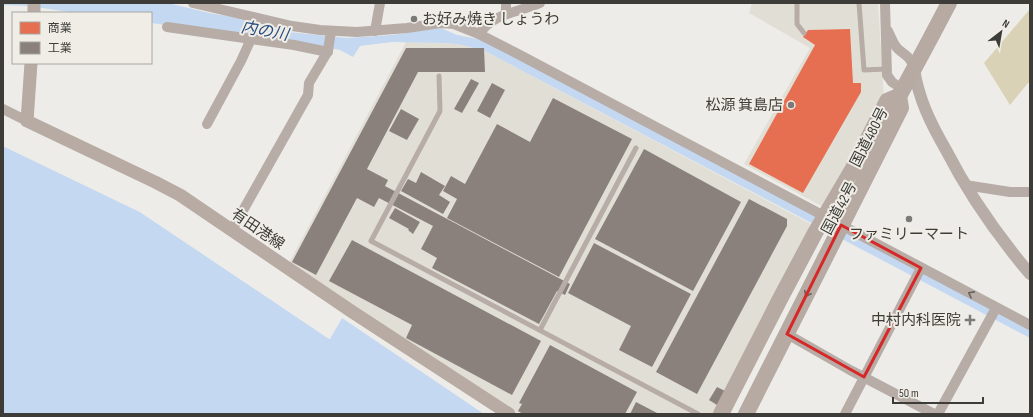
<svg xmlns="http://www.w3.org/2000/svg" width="1033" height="417" font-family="'Sofia Sans Condensed','Noto Sans JP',sans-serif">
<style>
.built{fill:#e1dfd5}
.forest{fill:#d9d2b6}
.water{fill:#c4d8f2}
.pier{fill:#edece8}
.shops{fill:#e76f51}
.industry{fill:#8a817c}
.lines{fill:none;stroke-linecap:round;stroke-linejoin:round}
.service{stroke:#b7aca6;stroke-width:5}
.minor{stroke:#b7aca6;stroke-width:10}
.tertiary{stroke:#b7aca6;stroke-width:12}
.secondary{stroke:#b7aba3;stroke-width:13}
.trunk{stroke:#b6aaa3;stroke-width:16}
.oneway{stroke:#67625e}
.oneway2{stroke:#68635f}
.marked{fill:none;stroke:#d62828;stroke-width:3;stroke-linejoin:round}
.poi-dot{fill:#7b7a76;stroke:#efede6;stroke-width:1.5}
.labels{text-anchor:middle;stroke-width:4;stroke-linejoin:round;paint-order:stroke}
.poi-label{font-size:15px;fill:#3d3c39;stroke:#efede6;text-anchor:end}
.street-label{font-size:15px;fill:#3d3c39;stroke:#efede6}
.water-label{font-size:16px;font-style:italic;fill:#264b7d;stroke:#efede6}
</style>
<rect width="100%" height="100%" fill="#edece8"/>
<g class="built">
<polygon points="752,3 878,3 884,97 823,207 744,164 810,48 749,13"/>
<polygon points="406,42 457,44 483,50 811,224 715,414 519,414 289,263"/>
</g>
<polygon class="forest" points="1030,9 1030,83 1028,83 1010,105 984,63"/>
<g class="water">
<polygon points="3,3 168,3 209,13 234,17 289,32 347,38 392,35 441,28 457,35 483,40 1030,329 1030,338 483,50 457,44 440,43 392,42 360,46 353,57 340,50 303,43 151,23 151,13 77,13 28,6 3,5"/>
<polygon points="3,146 140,212 330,339 342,318 484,414 3,414"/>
</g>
<polygon class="pier" points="3,144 141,211 329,336 341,317 342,318 329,339 140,212 3,146"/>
<polygon class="shops" points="850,29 853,83 861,83 861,92 803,193 749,164 815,45 803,37 808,30"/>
<g class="industry">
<polygon points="406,48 484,48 485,72 418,72 367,169 388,180 385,186 570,284 565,295 557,291 539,324 432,268 437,258 421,249 433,226 379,198 374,207 357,198 316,275 292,262"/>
<polygon points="471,79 479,83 462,113 454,109"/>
<polygon points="492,83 505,90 490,118 477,111"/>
<polygon points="553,98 632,139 559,277 447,218 457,199 443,191 451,176 465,184 497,124 530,142"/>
<polygon points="401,109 419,119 407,140 389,131"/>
<polygon points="644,149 741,202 693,291 595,239"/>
<polygon points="421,172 445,186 439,195 450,202 443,214 401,191 408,179 416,183"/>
<polygon points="749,199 787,219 787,226 697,394 656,372"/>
<polygon points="395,208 420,222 413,234 408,230 409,229 389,218"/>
<polygon points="352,240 541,341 512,395 406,338 412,325 329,281"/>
<polygon points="594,243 691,294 652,367 619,350 631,326 568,293"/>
<polygon points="550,345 637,392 625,414 523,414 518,411 522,404 519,403"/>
<polygon points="717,387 725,391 717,405 709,400"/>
<polygon points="636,402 659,414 630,414"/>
</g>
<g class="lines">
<g class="service">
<polyline points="797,3 797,24 804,33"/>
<polyline points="859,3 864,70 886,69"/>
<polyline points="439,76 440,111 371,241 698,414"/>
<polyline points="540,330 636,148"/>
</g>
<g class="minor">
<polyline points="193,3 292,26 320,30 357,32 407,28 441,23 454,24 479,34 518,54 1030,325"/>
<polyline points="506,3 506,14"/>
<polyline points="885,3 887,75 892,82 902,89"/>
<polyline points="167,27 294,45 328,52"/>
<polyline points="375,31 380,3"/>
<path d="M888,31c3,6 5,13 10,18 8,7 12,7 16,19"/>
<path d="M479,34c16,-22 38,-21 61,-31"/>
<polyline points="3,109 27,121"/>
<polyline points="207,124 241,61 251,39"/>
<polyline points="965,185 1010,192 1030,192"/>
<polyline points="232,230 308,95 309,83 328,51 331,31"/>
<polyline points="787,334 850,370 934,414"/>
<polyline points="845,414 921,268"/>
<polyline points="938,414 996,308"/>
</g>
<path class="tertiary" d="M914,68c4,30 17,56 32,82 23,45 52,86 84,124"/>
<g class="secondary">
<polyline points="34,3 34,13"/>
<polyline points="31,63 27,121 155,182 180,195 351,311 509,414"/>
</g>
<g class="trunk">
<polyline points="895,104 930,39 949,3"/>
<polyline points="721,414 780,299 815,233 852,170 887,101 899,96 901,108 746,414"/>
</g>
</g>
<defs><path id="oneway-chevron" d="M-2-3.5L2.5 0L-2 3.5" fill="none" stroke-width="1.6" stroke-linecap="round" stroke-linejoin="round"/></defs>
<use class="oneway" href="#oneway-chevron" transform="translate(807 294) rotate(117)"/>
<use class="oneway2" href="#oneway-chevron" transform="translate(971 294) rotate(-152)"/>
<path class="marked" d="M841,225l80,43 -57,109 -77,-43z"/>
<g class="poi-dot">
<circle cx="414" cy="19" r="4"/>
<circle cx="791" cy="105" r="4"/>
<circle cx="909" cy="219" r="4"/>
<path d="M968 314h4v4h4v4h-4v4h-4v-4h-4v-4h4z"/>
</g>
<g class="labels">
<g class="poi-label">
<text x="422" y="24" text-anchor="start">お好み焼き しょうわ</text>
<text x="783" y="110">松源 箕島店</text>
<text x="909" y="239" text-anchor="middle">ファミリーマート</text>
<text x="961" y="325">中村内科医院</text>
</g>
<g class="street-label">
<text transform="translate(869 137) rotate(-63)" y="5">国道480号</text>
<text transform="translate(839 208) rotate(-62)" y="5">国道42号</text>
<text transform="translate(258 229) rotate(34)" y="5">有田港線</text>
</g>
<g class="water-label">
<text transform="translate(265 30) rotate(10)" y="6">内の川</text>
</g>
</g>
<rect width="1033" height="417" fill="none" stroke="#3d3c39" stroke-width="8"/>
<rect x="12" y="12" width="140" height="52" fill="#efede6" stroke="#a8a6a1"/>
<rect x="20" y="22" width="20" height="12" fill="#e76f51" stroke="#a8a6a1"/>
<text x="48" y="32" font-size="12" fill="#3d3c39">商業</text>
<rect x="20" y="42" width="20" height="12" fill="#8a817c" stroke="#a8a6a1"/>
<text x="48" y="52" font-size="12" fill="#3d3c39">工業</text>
<g transform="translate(1001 32) rotate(31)" stroke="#efede6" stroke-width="3" paint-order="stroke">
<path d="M0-3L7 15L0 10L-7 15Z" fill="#3d3c39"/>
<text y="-6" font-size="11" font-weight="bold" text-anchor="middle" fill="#3d3c39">N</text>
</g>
<path d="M893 397v6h90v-6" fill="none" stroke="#3d3c39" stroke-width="2"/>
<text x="899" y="397" font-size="12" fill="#3d3c39" stroke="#efede6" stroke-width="3" paint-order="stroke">50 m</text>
</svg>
